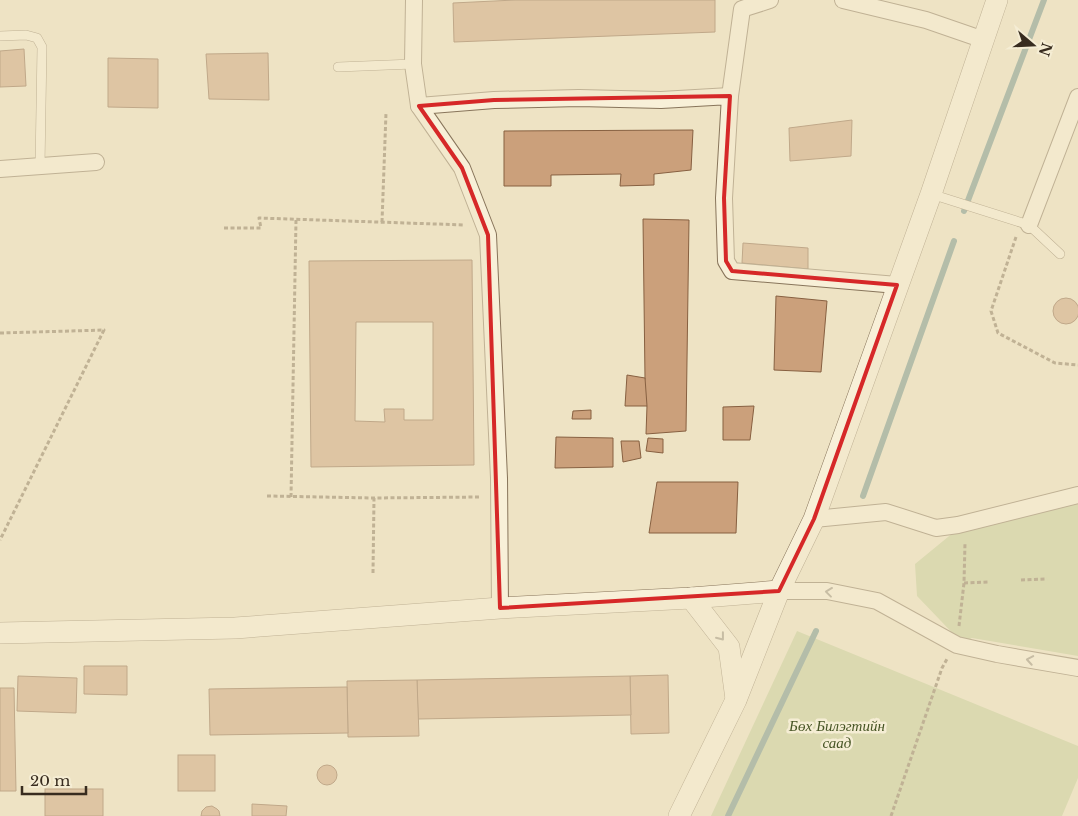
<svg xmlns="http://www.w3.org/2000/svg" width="1078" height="816" font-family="'Libre Baskerville',serif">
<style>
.green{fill:#c3cc98}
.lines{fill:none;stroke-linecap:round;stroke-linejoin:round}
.stream{stroke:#6d8f88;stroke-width:6}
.building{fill:#cba07b;stroke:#876041;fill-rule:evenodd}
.service-casing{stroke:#88755b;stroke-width:10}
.minor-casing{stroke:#88755b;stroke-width:18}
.tertiary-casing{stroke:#88755b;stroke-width:22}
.path{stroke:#88755b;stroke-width:3;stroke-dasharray:4 2.5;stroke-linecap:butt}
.service{stroke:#f8f0d8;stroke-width:9}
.minor{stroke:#f8f0d8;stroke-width:16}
.tertiary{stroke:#f8f0d8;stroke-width:21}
.oneway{stroke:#988e7c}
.marked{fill:none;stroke:#d62828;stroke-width:4;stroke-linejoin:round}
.labels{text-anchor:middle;stroke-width:5;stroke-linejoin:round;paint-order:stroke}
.park-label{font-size:15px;font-style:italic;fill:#475525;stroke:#f5edd4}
</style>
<rect width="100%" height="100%" fill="#eee3c4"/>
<g class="green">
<polygon points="1078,503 1078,656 972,638 962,643 917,596 915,564 965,523"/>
<polygon points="797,631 1078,746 1078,778 1062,816 711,816"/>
</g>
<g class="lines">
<g class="stream">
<polyline points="964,211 1044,0"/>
<polyline points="863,496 954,241"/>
<polyline points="728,816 816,631"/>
</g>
</g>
<g class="building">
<polygon points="515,0 715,0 715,32 454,42 453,3"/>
<polygon points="24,49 26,86 0,87 0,51"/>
<polygon points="268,53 269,100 209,99 206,54"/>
<polygon points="108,58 158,59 158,108 108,107"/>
<polygon points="852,120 851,156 790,161 789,128"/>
<polygon points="693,130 691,170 654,174 654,185 620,186 621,174 551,175 551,186 504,186 504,131"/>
<polygon points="643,219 689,220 686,431 646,434 647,406 641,402 645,378"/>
<polygon points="743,243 808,248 808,269 742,263"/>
<path d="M472,260l2,205 -163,2 -2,-206zM356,322h77v98h-29v-11h-20l1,13 -30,-1z"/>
<polygon points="776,296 827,301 821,372 774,370"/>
<circle cx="1066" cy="311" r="13"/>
<polygon points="627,375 645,378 647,406 625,406"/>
<polygon points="754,406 750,440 723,440 723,407"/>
<polygon points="591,410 591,419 572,419 573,411"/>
<polygon points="556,437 613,438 613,467 555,468"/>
<polygon points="648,438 663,439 663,453 646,451"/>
<polygon points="621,441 639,441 641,458 623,462"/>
<polygon points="657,482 738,482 736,533 649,533"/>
<polygon points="84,666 127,666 127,695 84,694"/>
<polygon points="668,675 669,733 631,734 630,676"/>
<polygon points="18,676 77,678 76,713 17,711"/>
<polygon points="630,676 631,715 418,719 417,680"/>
<polygon points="417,680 419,736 348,737 347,681"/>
<polygon points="347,687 348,733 210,735 209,689"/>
<polygon points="0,688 14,688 16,791 0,791"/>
<rect x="178" y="755" width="37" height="36"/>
<circle cx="327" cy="775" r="10"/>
<rect x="45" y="789" width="58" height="27"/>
<polygon points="252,804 287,806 286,816 252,816"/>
<polygon points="212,806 217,809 219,811 220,816 201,816 202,811 206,807"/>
</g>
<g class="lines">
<defs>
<g id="service">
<polyline points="0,36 26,35 37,38 42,47 40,166"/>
<polyline points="338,67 413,64"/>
<polyline points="931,194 1029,225 1060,254"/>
</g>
<g id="minor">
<polyline points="414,0 413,64 419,106 462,168 488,235 499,478 500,608"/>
<polyline points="843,0 926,20 984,40"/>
<polyline points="730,96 742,9 770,0"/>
<polyline points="419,106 494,100 579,98 661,100 730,96 724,198 726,261 732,271 897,285"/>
<polyline points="0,169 96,162"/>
<polyline points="1029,225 1078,97"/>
<polyline points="814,519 886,512 936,528 958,525 1078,495"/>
<polyline points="779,591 827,591 877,601 957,645 997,654 1078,668"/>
</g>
<g id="tertiary">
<polyline points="691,598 729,647 736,699"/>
<polyline points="0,633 235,628 500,608 691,598 779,591"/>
<polyline points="679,816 736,700 779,591 814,519 931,194 997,0"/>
</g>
</defs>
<use href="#service" class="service-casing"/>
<use href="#minor" class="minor-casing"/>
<use href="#tertiary" class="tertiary-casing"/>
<g class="path">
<polyline points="382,222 386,113"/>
<polyline points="224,228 261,228 259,218 465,225"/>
<polyline points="1016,237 991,311 998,333 1055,363 1078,365"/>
<polyline points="0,333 104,330 0,540"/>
<polyline points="267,496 374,498 481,497"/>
<polyline points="291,497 296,220"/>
<polyline points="373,573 374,498"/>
<polyline points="1021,580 1047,579"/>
<polyline points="964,583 989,582"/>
<polyline points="959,626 964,583 965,543"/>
<polyline points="891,816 942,668 947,659"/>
</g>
<use href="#service" class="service"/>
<use href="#minor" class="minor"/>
<use href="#tertiary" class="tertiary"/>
</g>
<defs><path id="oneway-chevron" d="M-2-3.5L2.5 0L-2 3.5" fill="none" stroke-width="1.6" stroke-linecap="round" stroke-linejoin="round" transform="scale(1.25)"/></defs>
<g class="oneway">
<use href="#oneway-chevron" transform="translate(829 592) rotate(-173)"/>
<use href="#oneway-chevron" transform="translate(721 637) rotate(52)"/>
<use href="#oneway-chevron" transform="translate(1030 660) rotate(-170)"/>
</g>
<path d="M0 0H1078V816H0ZM730,96l-6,102 2,63 6,10 165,14 -83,234 -35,72 -279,17 -12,-373 -26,-67 -43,-62 75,-6z" fill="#eee3c4" fill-opacity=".55" fill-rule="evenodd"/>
<path class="marked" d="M730,96l-6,102 2,63 6,10 165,14 -83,234 -35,72 -279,17 -12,-373 -26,-67 -43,-62 75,-6z"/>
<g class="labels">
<g class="park-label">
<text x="837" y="731">Бөх Билэгтийн<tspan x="837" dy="17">саад</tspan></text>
</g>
</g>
<g transform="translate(1033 45) rotate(109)" stroke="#f5edd4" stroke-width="4" paint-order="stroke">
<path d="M0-4L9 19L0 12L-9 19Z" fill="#382c1f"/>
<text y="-8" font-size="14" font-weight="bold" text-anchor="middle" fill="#382c1f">N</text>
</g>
<path d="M22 786v8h64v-8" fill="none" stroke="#382c1f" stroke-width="2.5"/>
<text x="30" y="786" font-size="15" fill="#382c1f" stroke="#f5edd4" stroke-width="4" paint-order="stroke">20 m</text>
</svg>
